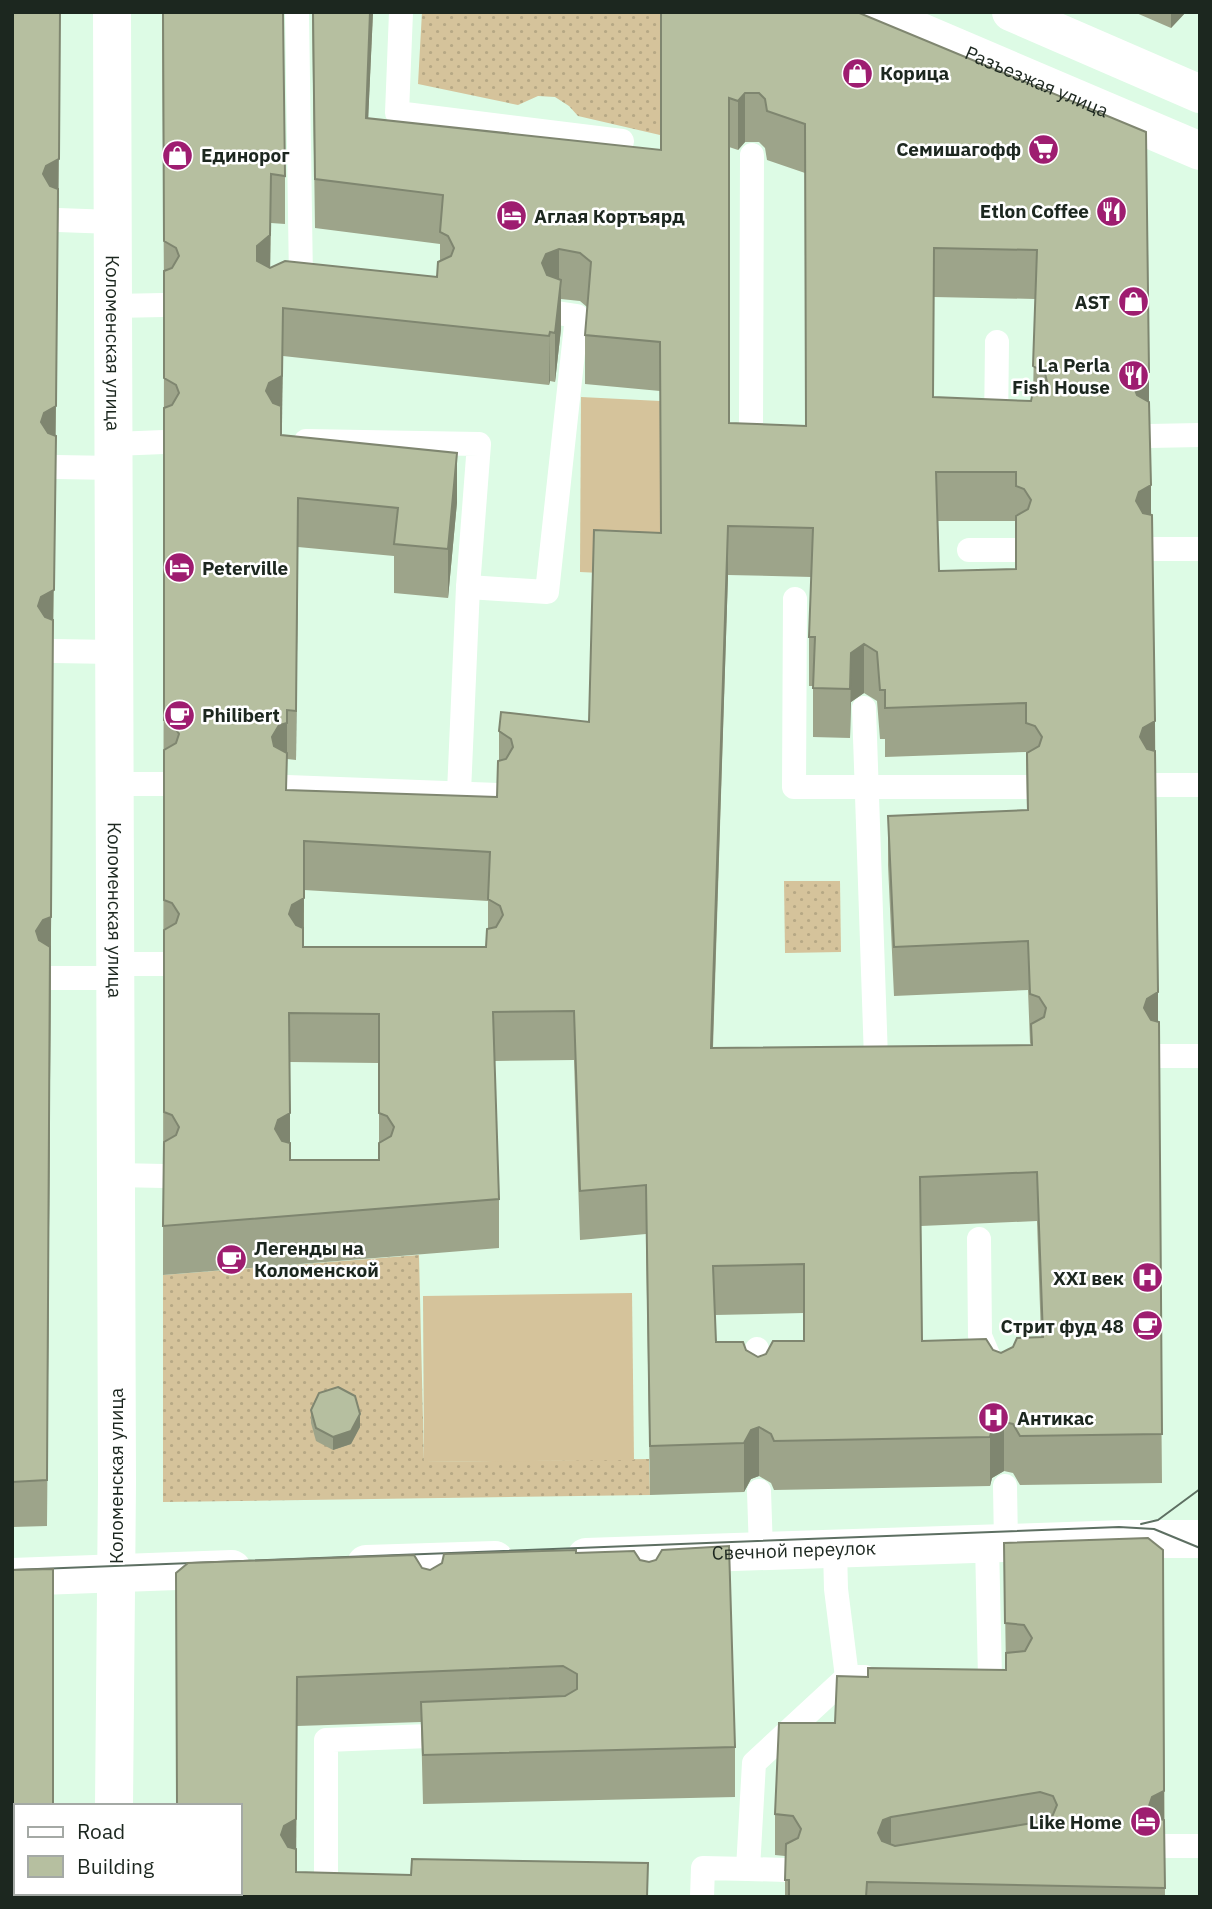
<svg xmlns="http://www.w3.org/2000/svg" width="1212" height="1909" font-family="'IBM Plex Sans',sans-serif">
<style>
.grass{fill:url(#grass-dots)}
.garden{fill:#d5c39b}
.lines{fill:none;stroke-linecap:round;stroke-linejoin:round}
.service{stroke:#fff;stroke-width:24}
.minor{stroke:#fff;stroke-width:38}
.tertiary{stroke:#fff;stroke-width:38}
.tram{stroke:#5d6f62;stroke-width:2}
.wall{fill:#9da48a;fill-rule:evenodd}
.shaded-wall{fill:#7f8670}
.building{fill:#b6bfa0;stroke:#7f8670;stroke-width:2;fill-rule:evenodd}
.labels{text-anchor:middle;stroke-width:5;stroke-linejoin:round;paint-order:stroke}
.poi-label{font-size:19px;font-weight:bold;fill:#1c271f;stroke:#fff;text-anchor:start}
.street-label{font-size:19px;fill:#1c271f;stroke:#fff}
</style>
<defs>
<pattern id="grass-dots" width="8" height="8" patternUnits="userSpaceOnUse" patternTransform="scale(1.75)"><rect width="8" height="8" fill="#d5c39b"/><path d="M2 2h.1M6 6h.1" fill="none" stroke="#b6a885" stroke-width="1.8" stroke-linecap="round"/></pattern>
</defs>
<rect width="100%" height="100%" fill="#ddfbe5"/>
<g class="grass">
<polygon points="422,12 661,12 660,135 578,116 569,106 555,97 538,96 518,105 418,84"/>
<polygon points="784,881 840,881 841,952 785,953"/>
<polygon points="419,1255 424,1462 649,1459 650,1495 163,1502 163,1275"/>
</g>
<g class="garden">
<polygon points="581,397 660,401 661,576 580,572"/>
<polygon points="632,1293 634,1460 424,1462 423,1296"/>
</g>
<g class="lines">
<g class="service">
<polyline points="297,12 301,281"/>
<polyline points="401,12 397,113 622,141"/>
<polyline points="58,220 113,222"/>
<polyline points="113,306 164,305"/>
<polyline points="997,342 996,429 1000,429"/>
<polyline points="751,426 752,155"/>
<polyline points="1149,436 1200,435"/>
<polyline points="306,441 479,444 468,587 459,792"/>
<polyline points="114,444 164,442"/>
<polyline points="56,467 114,468"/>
<polyline points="1151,549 1200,549"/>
<polyline points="969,550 1016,550"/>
<polyline points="468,587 547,592 577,316 557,313"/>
<polyline points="795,599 794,787 1027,787"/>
<polyline points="53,651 114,652"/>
<polyline points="864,708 876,1059"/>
<polyline points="115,784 164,784"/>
<polyline points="1155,785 1200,785"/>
<polyline points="287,787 498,795"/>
<polyline points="115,964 164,964"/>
<polyline points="51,978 115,978"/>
<polyline points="1159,1056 1200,1056"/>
<polyline points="116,1175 164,1176"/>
<polyline points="979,1239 980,1336 995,1371"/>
<polyline points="757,1349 758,1390"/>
<polyline points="1005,1486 1006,1543"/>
<polyline points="759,1491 761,1551"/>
<polyline points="987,1543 990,1678"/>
<polyline points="835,1549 836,1589 847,1677"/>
<polyline points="1164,1846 1200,1846"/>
<polyline points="748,1869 786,1870"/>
<polyline points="326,1885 326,1740 454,1735"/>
<polyline points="702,1897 703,1868 748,1869 754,1763 847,1677 865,1677"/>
</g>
<g class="minor">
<path id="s1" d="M112,12l5,1471 -3,323"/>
<polyline points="114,1897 114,1893"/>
</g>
<g class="tertiary">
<path id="s2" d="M874,12l326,139"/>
<polyline points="1011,12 1200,94"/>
<path id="s3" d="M586,1557l539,-18h75"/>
<polyline points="366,1564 495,1560"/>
<polyline points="12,1577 232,1569"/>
</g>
<g class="tram">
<polyline points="1141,1524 1158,1520 1200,1489"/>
<polyline points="12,1570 1119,1527 1154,1529 1200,1548"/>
</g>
</g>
<g class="wall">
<polygon points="12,12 60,12 58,235 53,636 47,1526 12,1527"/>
<path d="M162,12l123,164v48l-14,-1 -1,45 167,9 3,-16v-17l-125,-16 -3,-216h61l-5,107 293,31v-138l485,120 3,270 6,319 7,762 -142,2 -7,-12 -9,-2 -12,7 -2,8 -216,4 -3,-7 -12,-7 -8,3 -7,13 -94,3 -4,-261 -66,6 -6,-180 -80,1 5,138v49l-336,27 1,-985zM745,142h14l6,6 2,12 38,13 1,253 -77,-3v-276l9,3zM934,297l101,2 -2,97 -2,5 -97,-4zM561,299l19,2 7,6 -2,28v49l75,7 1,142 -72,189 -90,9v29l-2,37 -210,-7v-31l9,1 2,-213 96,9v37l54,5 9,-96 -176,-67 2,-79 266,29 1,-4 5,1 6,-53zM938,521h78v48l-77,2zM728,575l84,2 -3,60v49h4v51l37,1 1,-36 13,-9 13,8 3,38h5v18l141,-5 1,58 -139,6v49l6,131 134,-6 2,53 1,2 -318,3zM304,890l184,11v28l-2,18h-182zM290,1062l89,1v97h-89zM1037,1221l4,116 -40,16 -8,-3 -71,-9 -1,-115zM804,1313v28l-46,16 -12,-7 -30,-8 -1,-27z"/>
<polygon points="1134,12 1186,12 1171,28"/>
<polygon points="311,1410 360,1427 351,1444 333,1450 316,1441 311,1423"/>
<polygon points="1004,1543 1163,1550 1165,1897 785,1897 785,1856 775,1855 775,1814 868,1677 1006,1670"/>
<polygon points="576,1553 735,1747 735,1797 423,1804 421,1722 297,1726 296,1872 411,1875 648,1863 177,1897 176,1573 422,1568 430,1570"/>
</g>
<g class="shaded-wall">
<polygon points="60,12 58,235 53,636 47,1526 50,963 36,977 38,606 41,467 43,174"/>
<polygon points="370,12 373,12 366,167 366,118"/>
<polygon points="1171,12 1186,12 1171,28"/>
<polygon points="745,93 745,142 738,150 738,101"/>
<polygon points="271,174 270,284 257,295 257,246"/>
<polygon points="559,249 559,293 561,280 561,329 555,382 555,333 546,303 542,263 546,254"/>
<polygon points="283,308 283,356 282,425 266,391"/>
<polygon points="550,332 550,381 549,385"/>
<polygon points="1149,372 1149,421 1141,424 1134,387 1141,375"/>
<polygon points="457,453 457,502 448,598 448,549"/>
<polygon points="1151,485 1151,534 1136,501 1139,492"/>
<polygon points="298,498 298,547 296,760 296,711"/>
<polygon points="728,526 728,575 711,1097 711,1048"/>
<polygon points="864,644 864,693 851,702 850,738 851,653"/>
<polygon points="287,710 287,772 279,774 272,737"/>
<polygon points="1155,721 1155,770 1140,737 1143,728"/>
<polygon points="304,890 303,995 289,914 292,905"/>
<polygon points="1158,992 1158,1041 1144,1008 1147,999"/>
<polygon points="290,1113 290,1162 275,1129 278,1120"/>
<polygon points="360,1414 360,1427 351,1444 333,1450 333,1437"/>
<polygon points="1004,1422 1004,1471 992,1478 990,1486 990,1437 992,1429"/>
<polygon points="759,1427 759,1476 751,1479 744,1492 744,1443 751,1430"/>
<polygon points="297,1677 296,1869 281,1835"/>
<polygon points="1164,1791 1164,1831 1149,1806 1152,1797"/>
<polygon points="891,1817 891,1857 878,1833 883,1820"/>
</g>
<g class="building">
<polygon points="12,12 60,12 59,159 46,166 43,174 50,186 58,189 56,406 44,413 41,422 48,433 56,436 54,590 41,597 38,606 45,617 53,620 51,917 43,920 36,931 39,940 50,947 47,1480 12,1482"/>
<path d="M163,12h120l2,164 -14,-2 -1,61 -13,11v15l13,7 15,-7 152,16 1,-15 13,-6 3,-8 -6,-12 -8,-4 3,-37 -128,-16 -2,-167h57l-4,106 295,32v-138h196l289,120 3,240 -8,3 -7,12 3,8 12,7 2,83 -12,7 -3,9 7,12 9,2 3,206 -12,7 -3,9 7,12 8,2 3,241 -11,7 -3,9 7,12 8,2 3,412 -142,2 -7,-12 -9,-2 -12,7 -2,8 -216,4 -3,-7 -12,-7 -8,3 -7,13 -94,3 -4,-261 -66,6 -6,-180 -81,1 6,187 -336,27 1,-84 12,-7 3,-8 -7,-12 -8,-3v-182l12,-7 3,-9 -7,-11 -8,-3v-150l12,-7 3,-9 -7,-11 -8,-3v-312l8,-3 7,-12 -3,-8 -12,-7v-107l8,-3 7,-12 -3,-8 -12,-7zM745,93h14l6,6 2,12 38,13 1,302 -77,-3v-325l9,3zM934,248l103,2 -4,116 12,7 2,9 -7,12 -8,2 -1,5 -98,-4zM559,249l21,4 11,9 -6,73 75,7 1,191 -67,-3 -5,192 -88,-10 -2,19 12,8 2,8 -7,12 -8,2 -1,36 -211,-7 1,-37 -13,-7 -2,-9 7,-12 8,-2v-13l9,1 2,-213 100,10 -4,36 54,5 9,-96 -176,-18v-29l-8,-3 -7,-12 3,-8 13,-7 1,-68 266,28 1,-4 5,1 6,-53 -14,-5 -5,-12 4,-9zM936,472h80v14l8,3 7,11 -3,9 -12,7v53l-77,2zM728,526l85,2 -4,109h6l-2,51 37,1 1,-36 13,-9 13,8 3,38h5v18l141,-5v20l9,3 7,11 -3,9 -12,7 1,57 -140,6 6,131 134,-6 2,53 9,3 7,11 -2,9 -13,7 1,21 -321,3zM304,841l186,11 -2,47 12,7 3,9 -7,12 -9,2 -1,18h-183v-19l-7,-3 -7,-11 3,-9 12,-7zM289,1013l90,1v99l8,3 7,11 -3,9 -12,7v17h-89v-17l-8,-2 -7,-12 3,-9 12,-7zM1037,1172l6,165 -26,1 -4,9 -12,6 -8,-3 -7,-11 -64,2 -2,-164zM804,1264v77h-31l-7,13 -8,3 -12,-7 -3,-8h-27l-3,-76z"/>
<polygon points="338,1387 355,1396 360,1414 351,1431 333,1437 316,1428 311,1410 319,1393"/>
<path d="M1148,1538l15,12 1,241 -12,6 -3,9 7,12 8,2 1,68 -298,-6 -1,15h-77v-17h-4l1,-36 12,-6 3,-9 -8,-13 -18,-2 4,-91h56l2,-47 31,1v-9l138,2v-17l19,-2 7,-13 -8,-13 -19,-2 -1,-80zM1040,1792l13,4 4,9 -5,12 -8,4 -149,25 -13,-5 -4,-8 5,-13 8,-3z"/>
<polygon points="729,1546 735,1747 423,1755 421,1702 565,1696 577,1689 577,1674 563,1666 297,1677 296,1819 284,1826 281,1835 288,1847 296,1849 296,1872 411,1875 412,1859 648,1863 647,1897 177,1897 177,1893 240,1893 240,1806 177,1806 176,1573 188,1563 414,1555 422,1568 430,1570 442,1563 444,1554 576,1550 576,1553 634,1551 640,1560 649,1562 656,1560 662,1550"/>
<polygon points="53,1569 53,1806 16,1806 16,1893 53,1893 53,1897 12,1897 12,1570"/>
</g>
<defs>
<symbol id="shop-disc" viewBox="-11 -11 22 22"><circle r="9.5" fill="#9e1d70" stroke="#fff"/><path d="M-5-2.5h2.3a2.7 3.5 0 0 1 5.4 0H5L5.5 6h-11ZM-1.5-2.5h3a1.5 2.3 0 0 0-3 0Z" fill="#fff"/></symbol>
<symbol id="supermarket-disc" viewBox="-11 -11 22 22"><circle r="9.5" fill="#9e1d70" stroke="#fff"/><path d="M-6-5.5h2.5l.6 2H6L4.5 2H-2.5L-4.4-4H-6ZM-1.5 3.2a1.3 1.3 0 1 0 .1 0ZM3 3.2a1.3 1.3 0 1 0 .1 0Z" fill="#fff"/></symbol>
<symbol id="restaurant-disc" viewBox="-11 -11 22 22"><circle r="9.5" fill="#9e1d70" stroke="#fff"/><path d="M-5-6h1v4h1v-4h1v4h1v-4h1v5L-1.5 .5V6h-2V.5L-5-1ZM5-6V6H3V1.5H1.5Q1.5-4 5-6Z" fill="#fff"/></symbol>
<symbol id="hotel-disc" viewBox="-11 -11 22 22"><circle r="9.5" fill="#9e1d70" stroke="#fff"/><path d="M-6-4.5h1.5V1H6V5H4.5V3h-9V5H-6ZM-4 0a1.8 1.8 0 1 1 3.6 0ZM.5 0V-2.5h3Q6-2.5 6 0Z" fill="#fff"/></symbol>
<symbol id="cafe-disc" viewBox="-11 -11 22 22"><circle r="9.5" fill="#9e1d70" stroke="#fff"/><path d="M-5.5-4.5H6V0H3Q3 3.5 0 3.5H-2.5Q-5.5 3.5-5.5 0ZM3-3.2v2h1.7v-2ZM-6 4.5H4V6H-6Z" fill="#fff"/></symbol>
<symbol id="hospital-disc" viewBox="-11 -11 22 22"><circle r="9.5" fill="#9e1d70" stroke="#fff"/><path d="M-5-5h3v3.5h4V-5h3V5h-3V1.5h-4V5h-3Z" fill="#fff"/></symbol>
</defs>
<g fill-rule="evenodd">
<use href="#shop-disc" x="840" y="56" width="35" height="35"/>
<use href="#supermarket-disc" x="1026" y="132" width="35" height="35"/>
<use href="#shop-disc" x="160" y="138" width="35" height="35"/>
<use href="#restaurant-disc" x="1094" y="194" width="35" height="35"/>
<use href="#hotel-disc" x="494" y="198" width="35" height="35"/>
<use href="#shop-disc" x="1116" y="284" width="35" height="35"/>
<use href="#restaurant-disc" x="1116" y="358" width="35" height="35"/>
<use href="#hotel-disc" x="162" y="550" width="35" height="35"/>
<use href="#cafe-disc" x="162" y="698" width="35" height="35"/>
<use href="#cafe-disc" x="214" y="1242" width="35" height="35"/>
<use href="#hospital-disc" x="1130" y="1260" width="35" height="35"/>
<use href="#cafe-disc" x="1130" y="1308" width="35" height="35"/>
<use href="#hospital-disc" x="976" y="1400" width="35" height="35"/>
<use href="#hotel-disc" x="1128" y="1804" width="35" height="35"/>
</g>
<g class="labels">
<g class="poi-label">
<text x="880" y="80">Корица</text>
<text x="1021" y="156" text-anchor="end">Семишагофф</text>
<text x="201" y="162">Единорог</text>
<text x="1089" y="218" text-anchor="end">Etlon Coffee</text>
<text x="534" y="223">Аглая Кортъярд</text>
<text x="1110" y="309" text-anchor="end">AST</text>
<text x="1110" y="372" text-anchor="end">La Perla<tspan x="1110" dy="22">Fish House</tspan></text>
<text x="202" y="575">Peterville</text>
<text x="202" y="722">Philibert</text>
<text x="254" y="1255">Легенды на<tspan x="254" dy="22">Коломенской</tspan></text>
<text x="1124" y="1285" text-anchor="end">XXI век</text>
<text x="1124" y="1333" text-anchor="end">Стрит фуд 48</text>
<text x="1017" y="1425">Антикас</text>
<text x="1122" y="1829" text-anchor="end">Like Home</text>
</g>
<g class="street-label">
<text dy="7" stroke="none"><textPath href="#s2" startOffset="177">Разъезжая улица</textPath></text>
<text dy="7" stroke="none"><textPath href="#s1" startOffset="331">Коломенская улица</textPath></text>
<text dy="7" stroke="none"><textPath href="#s1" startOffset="898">Коломенская улица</textPath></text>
<text transform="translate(116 1476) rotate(-90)" y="7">Коломенская улица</text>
<text dy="7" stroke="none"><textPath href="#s3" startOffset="208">Свечной переулок</textPath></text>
</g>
</g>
<rect width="1212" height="1909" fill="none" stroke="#1c271f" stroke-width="28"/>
<rect x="14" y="1804" width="228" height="91" fill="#ffffff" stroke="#a4a9a5" stroke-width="2"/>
<rect x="28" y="1827" width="35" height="10" fill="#ffffff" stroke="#a4a9a5" stroke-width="2"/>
<text x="77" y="1839" font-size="21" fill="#1c271f">Road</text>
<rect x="28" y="1856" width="35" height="21" fill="#b6bfa0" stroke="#a4a9a5" stroke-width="2"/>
<text x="77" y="1874" font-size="21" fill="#1c271f">Building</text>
</svg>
